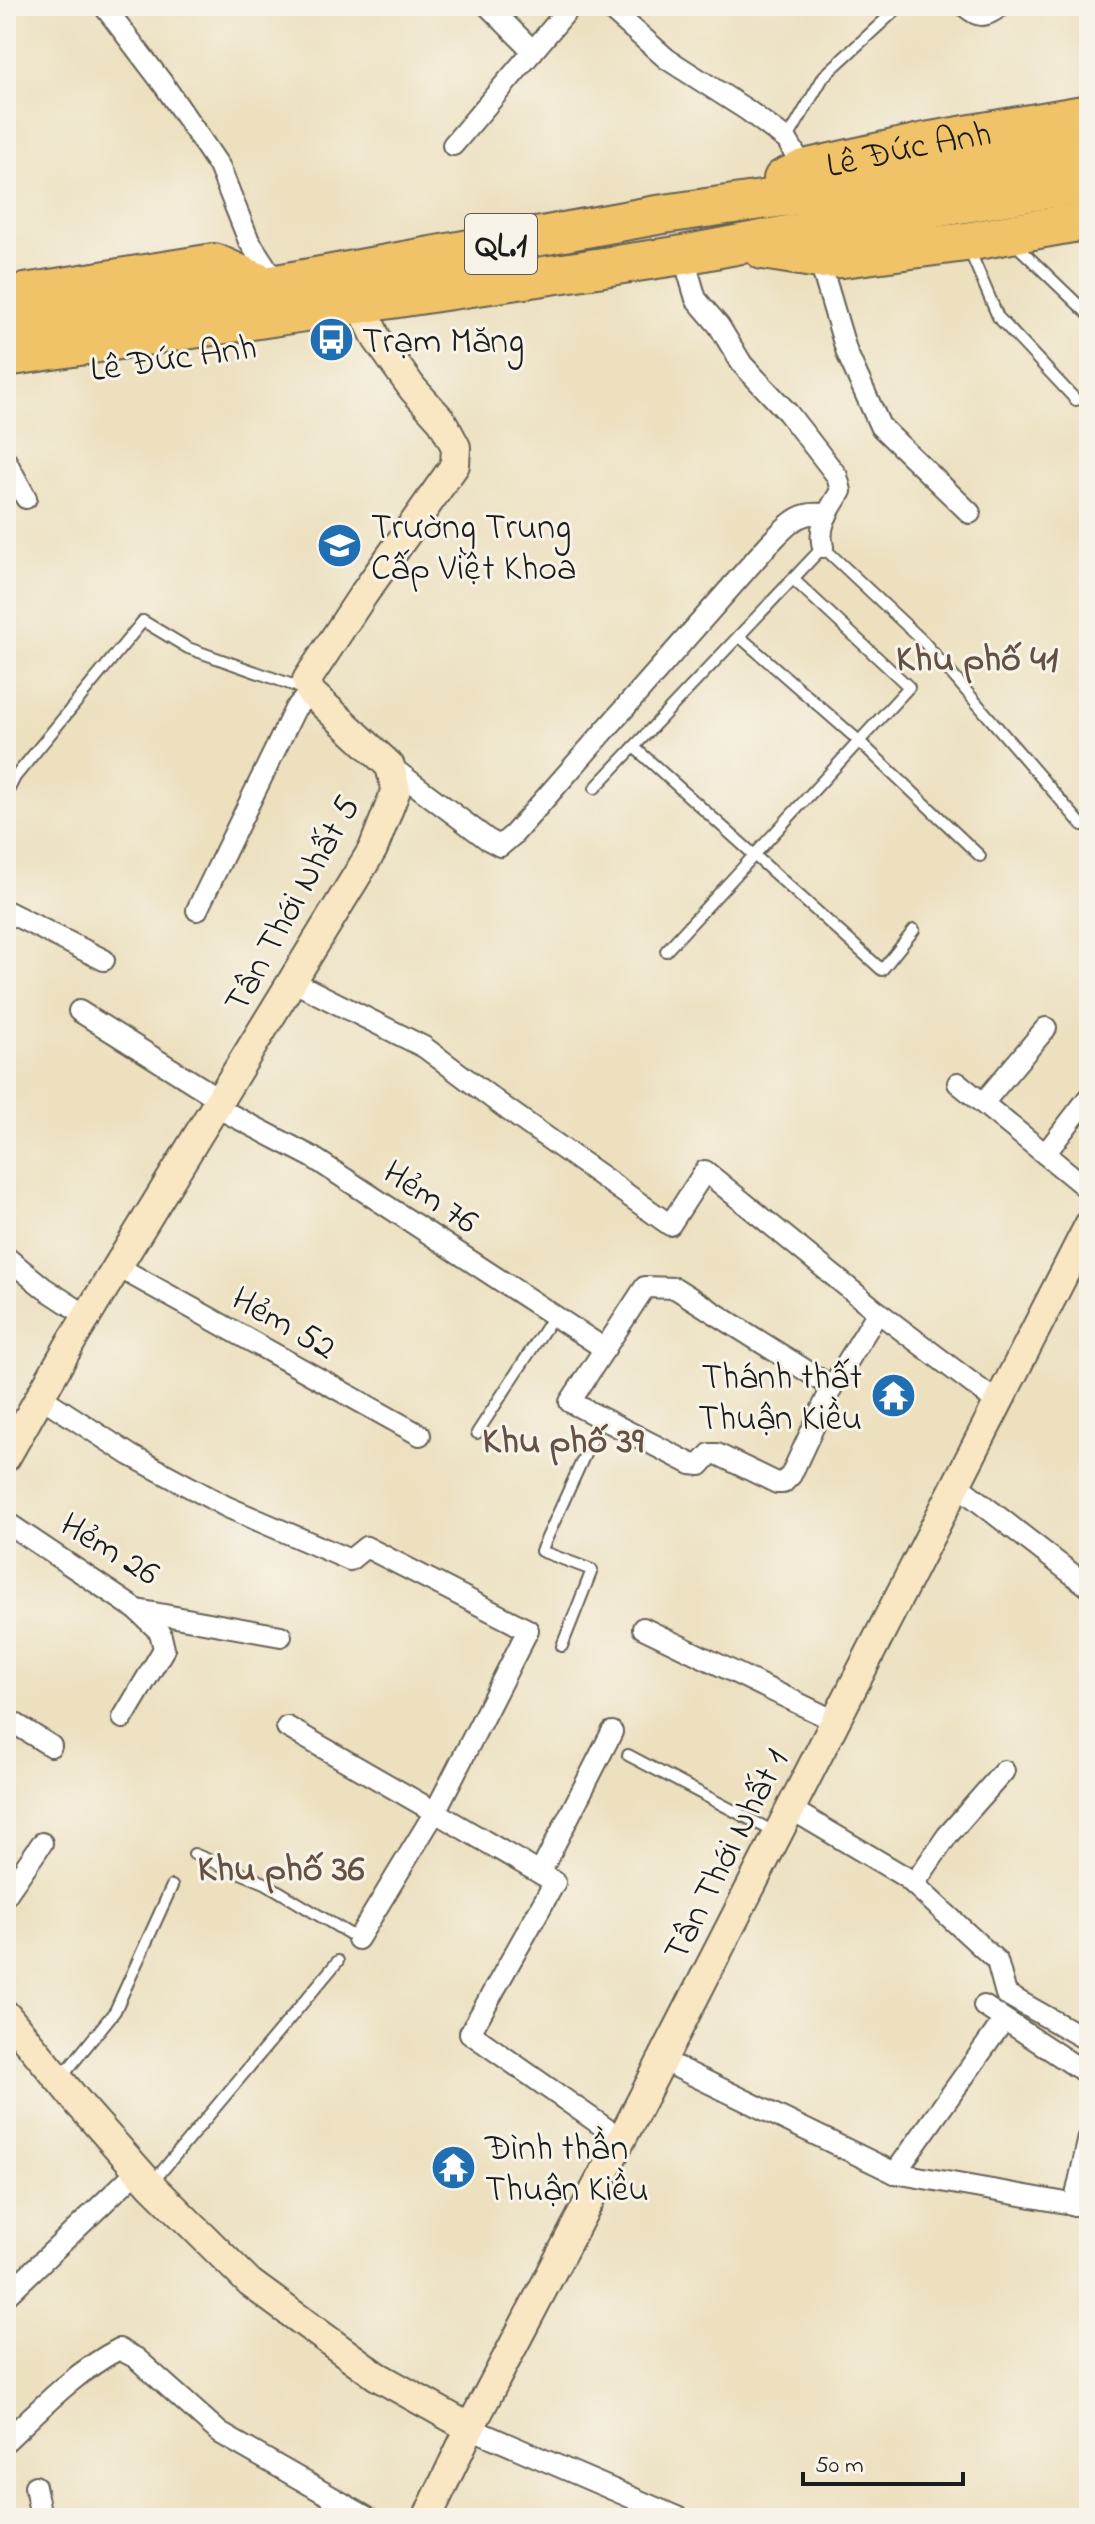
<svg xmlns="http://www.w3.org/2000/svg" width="1095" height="2524" font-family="'Indie Flower',sans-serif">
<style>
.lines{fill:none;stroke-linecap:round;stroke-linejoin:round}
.lane-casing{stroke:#656155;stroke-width:14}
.street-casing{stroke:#656155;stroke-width:24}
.secondary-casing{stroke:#656155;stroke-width:32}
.highway-casing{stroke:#656155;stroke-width:42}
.lane{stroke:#fff;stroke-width:10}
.street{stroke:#fff;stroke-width:20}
.secondary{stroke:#f9e7c3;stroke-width:28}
.highway{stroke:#f1c369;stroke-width:38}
.labels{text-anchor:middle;stroke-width:6;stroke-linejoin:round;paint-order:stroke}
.shield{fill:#f7f3e8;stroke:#5e5c59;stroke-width:2}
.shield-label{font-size:34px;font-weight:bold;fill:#1c1c1c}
.street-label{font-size:36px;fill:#1c1c1c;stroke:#f7f3e8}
.poi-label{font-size:36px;fill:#1c1c1c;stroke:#f7f3e8;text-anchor:start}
.neighbourhood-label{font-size:38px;font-weight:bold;fill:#655044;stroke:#f7f3e8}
</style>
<rect width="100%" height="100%" fill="#f7f3e8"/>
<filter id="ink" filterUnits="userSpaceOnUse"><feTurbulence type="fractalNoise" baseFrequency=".0125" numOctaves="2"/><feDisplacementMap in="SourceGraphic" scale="16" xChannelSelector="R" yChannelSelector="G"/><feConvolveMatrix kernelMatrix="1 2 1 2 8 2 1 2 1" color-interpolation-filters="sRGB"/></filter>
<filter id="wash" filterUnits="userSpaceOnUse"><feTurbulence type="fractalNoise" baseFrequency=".006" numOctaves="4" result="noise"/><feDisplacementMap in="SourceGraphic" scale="32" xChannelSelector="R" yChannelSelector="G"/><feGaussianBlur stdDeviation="1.8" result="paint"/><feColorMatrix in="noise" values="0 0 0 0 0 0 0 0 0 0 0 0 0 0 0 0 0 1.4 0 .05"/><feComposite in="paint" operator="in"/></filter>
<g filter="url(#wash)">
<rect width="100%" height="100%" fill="#ece0bf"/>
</g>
<g filter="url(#ink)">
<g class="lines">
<defs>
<g id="lane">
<path d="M957,6c24,21 29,16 53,0"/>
<polyline points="787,140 824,76 900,6"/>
<polyline points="1013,242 1089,315"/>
<polyline points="968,247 998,317 1076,400"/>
<polyline points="739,636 859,741 980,856"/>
<polyline points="634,747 882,970 914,930"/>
<polyline points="595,788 823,547 923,641 1082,825 1089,824"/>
<polyline points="6,795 15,777 143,621 188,648 304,689"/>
<polyline points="666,951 909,687 793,579"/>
<polyline points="477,1433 554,1315"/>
<polyline points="562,1646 592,1570 541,1551 601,1419"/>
<polyline points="628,1755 776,1833"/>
<polyline points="194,1854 265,1883 358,1939"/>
<polyline points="61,2078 115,2011 172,1886"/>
<polyline points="152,2183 338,1961"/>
</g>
<g id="street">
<polyline points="104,6 164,85 219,166 249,241 277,284"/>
<polyline points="488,6 533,51 571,6"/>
<polyline points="607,6 667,59 747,110 787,140 804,169"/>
<polyline points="453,145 533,51"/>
<path d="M683,255l13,44 23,27 23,38 46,49 49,63 4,15c-11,18 -24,34 -18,56"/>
<polyline points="819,259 847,353 880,426 970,513"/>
<polyline points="6,461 26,498"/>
<path d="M390,766l97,73 13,7 13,-11 255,-290c19,-19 30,-36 59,-30"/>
<polyline points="197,910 295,709 310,692"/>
<polyline points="6,911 104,960"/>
<polyline points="292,981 424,1047 508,1110 670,1225 705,1171 878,1312 998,1403"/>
<polyline points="79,1011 221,1100"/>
<polyline points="958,1083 1089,1190"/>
<polyline points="983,1103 1046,1028"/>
<polyline points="216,1107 312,1157 605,1349"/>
<polyline points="1045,1154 1089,1097"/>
<polyline points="6,1257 44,1288 87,1316"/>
<polyline points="118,1267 420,1435"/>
<polyline points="832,1387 675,1288 645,1287 570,1402 691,1464 700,1465 710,1454 717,1454 777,1483 783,1483 791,1475 832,1387 878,1312"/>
<polyline points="41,1397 130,1455 227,1507 350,1560 366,1547 528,1630 435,1812 287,1727"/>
<polyline points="956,1484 1089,1587"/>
<polyline points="6,1522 137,1610 281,1636"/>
<polyline points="643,1628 835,1721"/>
<polyline points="6,1718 51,1746"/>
<polyline points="123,1718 164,1649 160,1632 137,1610"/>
<polyline points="791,1809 907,1878 997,1961 1006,1994 1089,2041"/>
<polyline points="540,1873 612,1732"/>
<polyline points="914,1884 947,1836 1004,1771"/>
<polyline points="6,1895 42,1843"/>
<polyline points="358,1939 435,1812 555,1882 470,2033 621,2139"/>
<polyline points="984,2006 1089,2075"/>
<polyline points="662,2060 895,2173 1089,2207"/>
<polyline points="895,2173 1004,2020"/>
<polyline points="1074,2205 1089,2137"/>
<polyline points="6,2296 138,2170"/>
<polyline points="470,2428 679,2518"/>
<path d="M6,2441c36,-34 69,-69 113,-92l17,9 84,75 148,85"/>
<polyline points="35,2486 41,2518"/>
</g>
<g id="secondary">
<polyline points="6,1457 70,1344 373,849 396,790 390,766 310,692 307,680 363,595 455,465 456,447 442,421 413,389 377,339 361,305"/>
<polyline points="6,2015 81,2106 151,2185 250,2283 377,2376 470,2428"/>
<polyline points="427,2518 470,2428 632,2119 1089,1225"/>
</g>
<g id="highway">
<path id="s1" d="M783,179l21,-10 121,-27 164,-28"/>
<polyline points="763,250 819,259 843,258 966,242 1089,220"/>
<polyline points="6,296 214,263 266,286"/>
<polyline points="6,323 277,284 657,215 895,181 1089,149"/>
<polyline points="6,357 683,255 899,214 1089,182"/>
</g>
</defs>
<use href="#lane" class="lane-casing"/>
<use href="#street" class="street-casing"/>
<use href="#secondary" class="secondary-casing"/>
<use href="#highway" class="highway-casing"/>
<use href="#lane" class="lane"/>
<use href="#street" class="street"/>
<use href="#secondary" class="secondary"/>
<use href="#highway" class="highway"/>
</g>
</g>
<defs>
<symbol id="bus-disc" viewBox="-11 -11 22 22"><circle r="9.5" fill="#1f6fb2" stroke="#f7f3e8"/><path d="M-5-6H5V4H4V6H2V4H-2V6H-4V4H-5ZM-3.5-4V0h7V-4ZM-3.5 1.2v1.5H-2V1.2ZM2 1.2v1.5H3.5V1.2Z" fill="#fff"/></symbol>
<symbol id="school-disc" viewBox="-11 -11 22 22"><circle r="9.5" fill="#1f6fb2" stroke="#f7f3e8"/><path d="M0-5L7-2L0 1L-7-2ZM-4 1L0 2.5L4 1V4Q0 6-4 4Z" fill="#fff"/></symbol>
<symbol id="temple-disc" viewBox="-11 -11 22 22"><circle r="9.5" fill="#1f6fb2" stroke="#f7f3e8"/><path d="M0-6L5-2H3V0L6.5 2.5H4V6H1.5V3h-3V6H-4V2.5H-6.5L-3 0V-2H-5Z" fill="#fff"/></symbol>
</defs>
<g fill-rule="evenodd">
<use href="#bus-disc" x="306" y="314" width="51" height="51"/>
<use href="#school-disc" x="314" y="520" width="51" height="51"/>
<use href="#temple-disc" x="868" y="1370" width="51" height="51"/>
<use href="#temple-disc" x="428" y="2142" width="51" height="51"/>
</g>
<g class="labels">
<rect class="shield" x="465" y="214" width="72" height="60" rx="6"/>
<g class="shield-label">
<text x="501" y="256">QL.1</text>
</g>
<g class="street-label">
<text dy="13" stroke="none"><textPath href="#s1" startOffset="130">Lê Đức Anh</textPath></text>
<text transform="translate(173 356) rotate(-8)" y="13">Lê Đức Anh</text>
<text transform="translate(290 903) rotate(-61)" y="13">Tân Thới Nhất 5</text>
<text transform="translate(432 1195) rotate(33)" y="13">Hẻm 76</text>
<text transform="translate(285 1321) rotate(29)" y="13">Hẻm 52</text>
<text transform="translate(111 1547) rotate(31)" y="13">Hẻm 26</text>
<text transform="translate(724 1854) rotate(-63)" y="13">Tân Thới Nhất 1</text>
</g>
<g class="poi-label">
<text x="362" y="352">Trạm Măng</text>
<text x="371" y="538">Trường Trung<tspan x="371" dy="41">Cấp Việt Khoa</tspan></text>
<text x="862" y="1388" text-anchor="end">Thánh thất<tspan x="862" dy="41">Thuận Kiều</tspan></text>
<text x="485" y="2159">Đình thần<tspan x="485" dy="41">Thuận Kiều</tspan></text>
</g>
<g class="neighbourhood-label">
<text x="977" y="670">Khu phố 41</text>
<text x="563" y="1452">Khu phố 39</text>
<text x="281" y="1880">Khu phố 36</text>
</g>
</g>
<rect width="1095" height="2524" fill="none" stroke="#f7f3e8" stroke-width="32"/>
<path d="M803 2472v12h160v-12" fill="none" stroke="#1c1c1c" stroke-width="4"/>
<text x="815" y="2472" font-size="24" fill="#1c1c1c" stroke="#f7f3e8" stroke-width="6" paint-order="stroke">50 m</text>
</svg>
